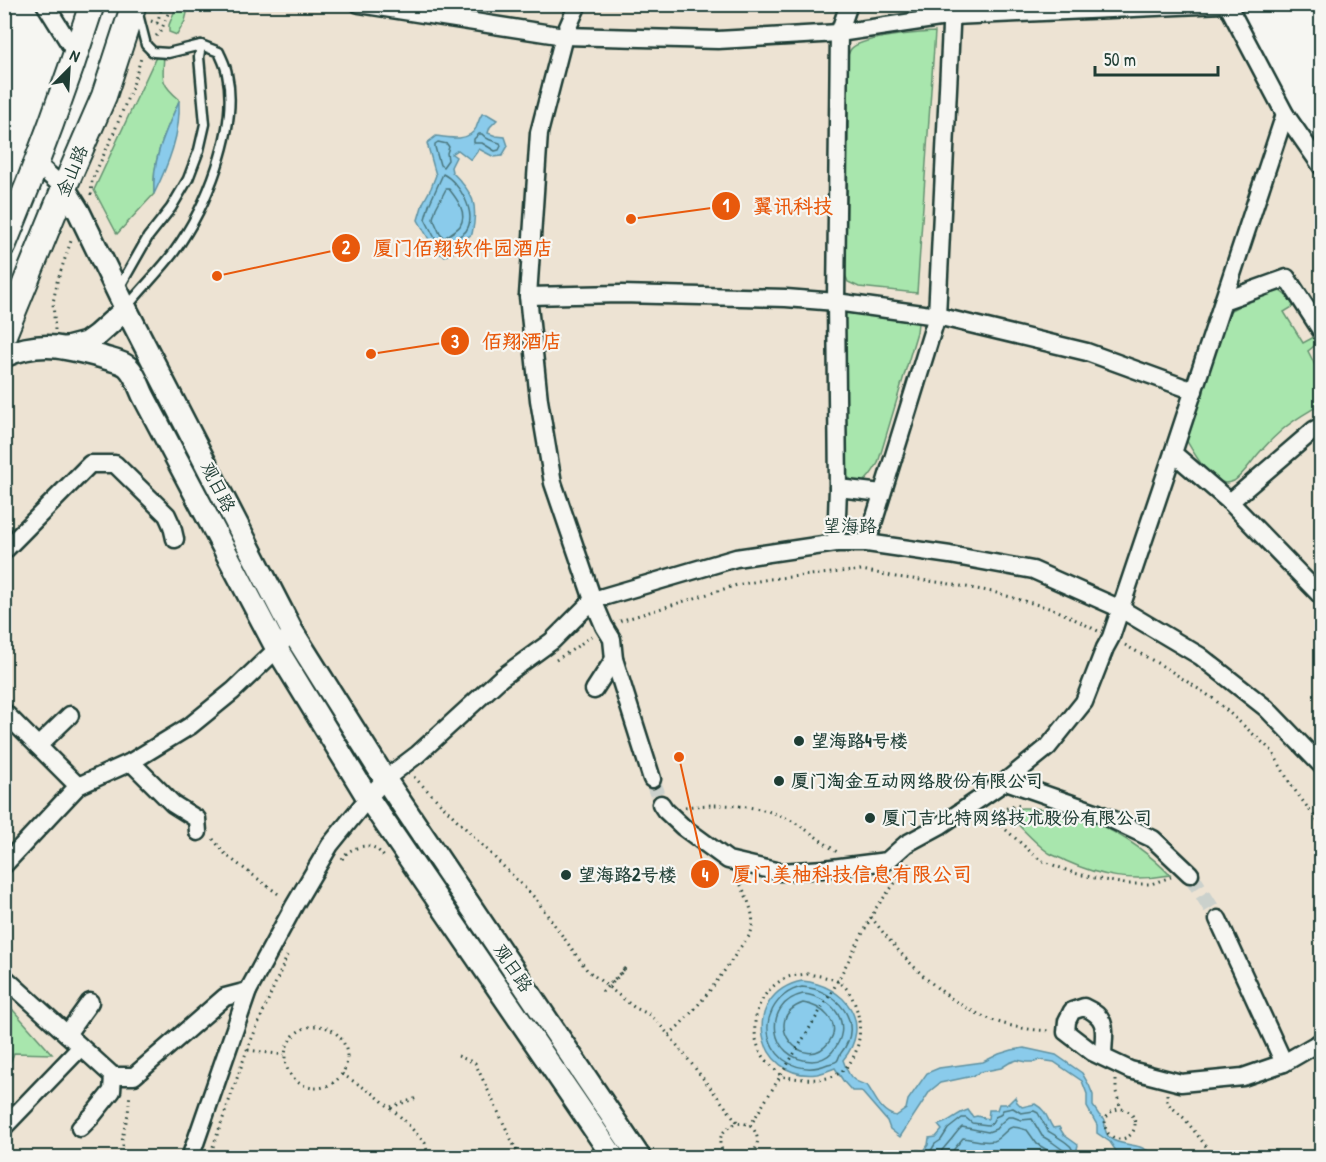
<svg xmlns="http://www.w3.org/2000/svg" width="1326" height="1162" font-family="'Patrick Hand','LXGW WenKai TC',sans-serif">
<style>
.built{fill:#ede3d3}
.green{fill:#a8e6ad;stroke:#649270;stroke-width:1.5}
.water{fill:#8acbeb;stroke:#5f92a2;stroke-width:1.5}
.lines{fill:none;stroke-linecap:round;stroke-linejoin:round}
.shore{stroke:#4a767d;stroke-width:1.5}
.minor-tunnel{stroke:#cbd1cc;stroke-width:16;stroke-dasharray:16 8;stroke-linecap:butt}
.service-casing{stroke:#1f3d34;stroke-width:13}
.minor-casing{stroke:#1f3d34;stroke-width:21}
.tertiary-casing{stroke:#1f3d34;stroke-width:26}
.secondary-casing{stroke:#1f3d34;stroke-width:28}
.path{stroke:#1f3d34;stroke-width:3;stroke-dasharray:1.5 4.5;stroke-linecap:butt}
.service{stroke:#f6f6f2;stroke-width:8}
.minor{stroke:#f6f6f2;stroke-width:16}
.tertiary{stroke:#f6f6f2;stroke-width:21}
.secondary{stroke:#f6f6f2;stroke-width:24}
.poi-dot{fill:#1f3d34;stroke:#f6f6f2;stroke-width:2}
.labels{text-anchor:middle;stroke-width:4.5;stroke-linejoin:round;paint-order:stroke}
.street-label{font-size:18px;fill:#1f3d34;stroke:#f6f6f2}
.poi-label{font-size:18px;font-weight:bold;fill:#1f3d34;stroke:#f6f6f2;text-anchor:start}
.leader{fill:none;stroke:#e8590c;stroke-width:2}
.callout-dot{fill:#e8590c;stroke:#f6f6f2;stroke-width:2}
.mark-label{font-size:18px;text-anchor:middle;font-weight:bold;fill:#fff}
.callout-label{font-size:20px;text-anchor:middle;font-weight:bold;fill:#e8590c;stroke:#f6f6f2;stroke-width:4.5;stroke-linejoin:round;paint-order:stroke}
</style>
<rect width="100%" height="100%" fill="#f6f6f2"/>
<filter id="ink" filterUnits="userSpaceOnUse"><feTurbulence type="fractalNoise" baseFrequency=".0167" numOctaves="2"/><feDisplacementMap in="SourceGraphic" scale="12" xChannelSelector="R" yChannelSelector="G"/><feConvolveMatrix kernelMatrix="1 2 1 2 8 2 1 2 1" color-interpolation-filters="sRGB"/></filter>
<g filter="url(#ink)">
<polygon class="built" points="144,5 1216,5 1277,109 1321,175 1321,1157 5,1157 4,357 20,326 98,138"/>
<g class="green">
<polygon points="177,5 189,5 185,21 177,35 169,32 169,25"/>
<path d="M935,32l-18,261 -58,-6 -11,-5 -3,-8c2,-60 4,-120 3,-179 0,-13 -5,-35 3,-46 10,-12 68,-16 84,-17z"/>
<path d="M164,56c-2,24 -3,28 15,43v2c-14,32 -27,57 -25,93l-37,40 -23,-44 62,-133z"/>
<path d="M1274,288c10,4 14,9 20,18l-10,6 19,31 11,-6 4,6 -10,8 13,26v27c-13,8 -27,15 -39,26 -8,7 -16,15 -23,23 -8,9 -15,21 -25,28 -3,1 -6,2 -9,2 -17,-3 -32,-32 -40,-45l38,-119 8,-9z"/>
<path d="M850,310l64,7 4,6 -1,9 -39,131c-9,15 -17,30 -33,11l-2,-161z"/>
<path d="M1022,808c56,-1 110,28 148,67 -38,7 -69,2 -104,-14 -5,-3 -12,-5 -17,-8 -16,-11 -30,-28 -44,-42z"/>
<polygon points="5,1001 52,1054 14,1053 5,1077"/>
</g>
<g class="water">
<path d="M179,101c2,33 -11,64 -25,93 -2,-36 11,-61 25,-93z"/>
<path d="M482,114h5l10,6 -7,7 -2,6 8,3 9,1 3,9 -6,10 -8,1 -15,-8 -8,11 -13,-10 -6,4 4,3 -5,10 1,5c21,21 27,32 20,62l-13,9 -6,10 -8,3 -9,-4 -18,-32 5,-17 8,-15 5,-13 -9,-32 9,-7c13,2 33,6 40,-8 2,-5 3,-9 6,-14z"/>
<path d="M802,981c43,4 72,42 41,79 5,14 8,22 24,25 8,11 13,28 29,31l10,-7 2,-9 19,-27 12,-5 44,-6 16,-8 13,-4 12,-2 32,7 26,18 7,12 4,10v11l6,9 6,5c-3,26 19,22 35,27 5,2 10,5 14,7l-2,3h-32l-10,-15 -13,-9v-8l-10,-18v-13l-5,-13 -28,-19 -14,-2 -5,2h-8l-10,-2 -8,3 -8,5 -21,4 -7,4 -33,7 -10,8 -30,46 -10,-8 -3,-8 -26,-30h-9l-8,-9 -9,-14c-6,2 -12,5 -18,6 -61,8 -78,-80 -15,-93z"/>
<path d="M1015,1097l2,5 5,5 13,-3c12,7 11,13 18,24l6,-1 5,8 14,10 -1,4 3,6h5v2h-167v-7l6,1 4,-6 1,-7 7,-1 6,-7 -4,-5c13,-3 17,-11 30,-15l5,7 4,-1 11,3 1,-9h8l2,-6h9z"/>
</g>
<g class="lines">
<g class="shore">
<path d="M479,134h3c5,6 11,7 18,9l1,3 -2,4 -4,1 -13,-8h-8v-4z"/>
<polygon points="438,142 447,144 449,147 447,153 448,160 443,167 440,165 435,147 435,144"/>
<path d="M443,174c16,8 35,39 23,57 -2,3 -8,5 -11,8 -4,5 -4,8 -10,10l-6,-3 -14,-27 4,-14z"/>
<path d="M446,189h3c8,10 19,24 11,37 -3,4 -12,9 -16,12l-4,-4 -7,-16 3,-10z"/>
<path d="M802,987c34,2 64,35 39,66 -2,2 -2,6 -4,8 -2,2 -6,2 -9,3 -20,9 -44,3 -55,-17 -14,-25 3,-55 29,-60z"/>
<path d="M803,994c31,3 52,31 29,58 -4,5 -13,9 -20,9 -44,-1 -50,-58 -9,-67z"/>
<path d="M803,1003c18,2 40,20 26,39 -25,34 -71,-23 -26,-39z"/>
<path d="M924,1158l5,-4 6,-10 6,-4 7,-11 14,-11h4l6,5 16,2 4,-2 3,-6 5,-2 3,-5 10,-2 8,5 13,-2 4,2 10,18c5,3 19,11 23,16 2,3 2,7 4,11"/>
<path d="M936,1158c4,-6 8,-10 13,-16 5,-5 7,-10 13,-15l26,5 8,-3 5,-6 7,-6h5l8,3 11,-1 10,17 10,6 11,8 3,8"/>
<path d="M947,1158l16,-20c9,1 20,5 30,3 8,-2 14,-14 20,-14 3,0 10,2 14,3l10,14 10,6 9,8"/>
</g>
<g class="minor-tunnel">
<polyline points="652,779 661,804"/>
<polyline points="1190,874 1218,919"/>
</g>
<defs>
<g id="service">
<polyline points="119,288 148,237 171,208 188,179 199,150 205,124 199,57 201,45"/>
<path d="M126,308c15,-19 34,-37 48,-56 32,-44 65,-124 53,-178 -1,-8 -5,-15 -8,-22l-18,-7 -33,8 -15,-1 -7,-7 -8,-31"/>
</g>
<g id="minor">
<polyline points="45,4 76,54"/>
<polyline points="359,4 564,36 718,40 839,33 953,16 1224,4"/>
<polyline points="578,4 564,36 539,133 528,296 539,400 553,483 593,600 604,626 612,639 614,659 652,779"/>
<polyline points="1227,4 1285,114 1322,167"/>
<polyline points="37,164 64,188"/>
<polyline points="528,296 621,294 786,298 836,302 937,316 1087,352 1194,391"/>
<polyline points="1223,301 1287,278 1322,332"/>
<polyline points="1173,453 1230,502 1314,430 1322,426"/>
<polyline points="838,488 882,493"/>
<polyline points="1230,502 1322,597"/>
<polyline points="836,543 838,488 836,302 839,33 849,4"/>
<polyline points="867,543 937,316 952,6"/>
<polyline points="4,551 90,464 115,464 167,515 172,526 175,539"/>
<polyline points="594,690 614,659"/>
<polyline points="4,712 78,786"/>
<polyline points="38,746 70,715"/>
<polyline points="131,762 173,804 197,819 198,832"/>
<polyline points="1006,781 1098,813 1153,839 1190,874"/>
<polyline points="661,804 665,810 683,827 728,860 780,872 824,869 887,861 906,844 941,825 1006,781 1048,747 1084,702 1105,648 1111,637 1173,453 1285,114"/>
<polyline points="4,865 78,786 131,762 190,726 233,691 277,649 292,631"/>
<polyline points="1218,919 1284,1063"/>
<polyline points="4,977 113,1076 134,1076 225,997 248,991"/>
<polyline points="67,1034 90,1002"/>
<path d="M1103,1057c0,-25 8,-38 -19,-50l-12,4 -5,10 -1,11 26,20 38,18 51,13 62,-6 41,-14 38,-22"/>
<polyline points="4,1127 80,1048"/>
<polyline points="80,1128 92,1116 112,1091 113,1076"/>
<polyline points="190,1158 248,991 294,906 330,845 368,798 385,779 418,754 501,678 552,641 593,600 736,558 836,543 867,543 950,555 1033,570 1121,609 1200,656 1266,708 1322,766"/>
</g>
<g id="tertiary">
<polyline points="64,188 79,212 126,309 292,631 385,779 640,1158"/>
<polyline points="67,348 86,343 97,335 126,309"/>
<path d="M4,356c37,-16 61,-9 98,1 8,3 19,4 26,10 8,8 11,20 16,30l133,252 91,149 246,360"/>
</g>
<g id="secondary">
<path d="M4,244c33,-79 62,-158 88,-240"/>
<polyline points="4,335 64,188 104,96 134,4"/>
</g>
</defs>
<use href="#service" class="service-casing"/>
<use href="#minor" class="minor-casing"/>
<use href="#tertiary" class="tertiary-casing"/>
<use href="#secondary" class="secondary-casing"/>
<g class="path">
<polyline points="151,21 157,23 163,4"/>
<polyline points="156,36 161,31 172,4"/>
<polyline points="91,195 92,180 113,135 134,82 141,58"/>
<polyline points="55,330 53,303 57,282 72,238"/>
<polyline points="620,621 737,585 769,579 862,570 896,577 944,583 993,592 1056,610 1098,631"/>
<polyline points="1125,645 1166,668 1214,699 1272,751 1291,785 1322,827"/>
<polyline points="556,660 572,650 593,635"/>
<polyline points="414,777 535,898 587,970 635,1008 651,1015 669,1035 738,1123"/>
<path d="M685,807c32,-4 76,-3 105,13 17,9 31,21 47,32"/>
<polyline points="988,814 1040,860 1074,873 1099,879 1125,884 1151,884 1171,877"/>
<polyline points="989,814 1016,805 1023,805"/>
<polyline points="213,839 226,855 281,896"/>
<path d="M342,859c6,-8 7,-8 17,-12 13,-3 18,1 26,11"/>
<path d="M871,917c36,47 81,95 141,109 12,3 25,4 37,5"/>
<path d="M807,974c12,2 30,3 39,14 19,24 20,71 -10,87 -14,7 -40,4 -55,1 -7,-8 -16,-16 -21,-25 -13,-28 -1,-62 28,-74 6,-2 13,-2 19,-3z"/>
<polyline points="602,992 626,967 609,987"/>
<circle cx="316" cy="1057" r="31"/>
<path d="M669,1035c28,-25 51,-57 71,-87 3,-5 9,-10 11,-16 6,-17 -6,-38 -13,-53"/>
<polyline points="248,1050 284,1055"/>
<polyline points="458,1056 475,1063 520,1158"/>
<polyline points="342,1074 374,1094 403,1119 425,1143 429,1158"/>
<polyline points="1116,1080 1116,1092 1121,1109"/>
<polyline points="1167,1094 1167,1103 1185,1119 1215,1158"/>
<polyline points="391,1107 417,1098"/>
<circle cx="1120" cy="1124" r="15"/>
<polyline points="750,1126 834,988 876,908 910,863"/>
<path d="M125,1158c-5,-18 -2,-24 2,-40 2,-8 2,-17 3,-25"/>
<polyline points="209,1158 247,1050 287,956"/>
<polyline points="425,1158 426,1149"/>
<path d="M730,1158c-31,-22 19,-53 27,-21 2,9 -3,15 -9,21"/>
</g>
<use href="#service" class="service"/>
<use href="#minor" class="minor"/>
<use href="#tertiary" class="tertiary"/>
<use href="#secondary" class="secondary"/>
</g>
</g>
<g class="poi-dot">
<circle cx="799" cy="741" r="6"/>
<circle cx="779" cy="781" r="6"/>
<circle cx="870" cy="818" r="6"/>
<circle cx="566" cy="875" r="6"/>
</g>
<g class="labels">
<g class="street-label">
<text transform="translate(72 171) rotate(-67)" y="6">金山路</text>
<text transform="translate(218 487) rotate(63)" y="6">观日路</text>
<text x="850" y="532">望海路</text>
<text transform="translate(513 968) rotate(56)" y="6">观日路</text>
</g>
<g class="poi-label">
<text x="811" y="747">望海路4号楼</text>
<text x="791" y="787">厦门淘金互动网络股份有限公司</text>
<text x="882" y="824">厦门吉比特网络技术股份有限公司</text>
<text x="578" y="881">望海路2号楼</text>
</g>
</g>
<path class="leader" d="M631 219L726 206M217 276L346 248M371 354L455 341M679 757L705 874"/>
<g class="callout-dot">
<circle cx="631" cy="219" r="6"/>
<circle cx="217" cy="276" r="6"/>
<circle cx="371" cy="354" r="6"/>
<circle cx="679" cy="757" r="6"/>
<circle cx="726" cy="206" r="15"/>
<circle cx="346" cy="248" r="15"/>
<circle cx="455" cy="341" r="15"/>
<circle cx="705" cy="874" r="15"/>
</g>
<g class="mark-label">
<text x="726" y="212">1</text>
<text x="346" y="254">2</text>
<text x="455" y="348">3</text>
<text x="705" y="881">4</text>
</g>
<g class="callout-label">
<text x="793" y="213">翼讯科技</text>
<text x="463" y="255">厦门佰翔软件园酒店</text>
<text x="522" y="348">佰翔酒店</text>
<text x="852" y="881">厦门美柚科技信息有限公司</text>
</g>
<rect width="1326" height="1162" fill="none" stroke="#f6f6f2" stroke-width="24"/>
<rect x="12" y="12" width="1302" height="1138" fill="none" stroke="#1f3d34" stroke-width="2" filter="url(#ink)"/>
<g transform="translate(69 69) rotate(24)" stroke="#f6f6f2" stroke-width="4.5" paint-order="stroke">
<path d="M0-4.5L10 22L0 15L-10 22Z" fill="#1f3d34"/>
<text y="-9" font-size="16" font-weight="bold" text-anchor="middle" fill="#1f3d34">N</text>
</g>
<path d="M1095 66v9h123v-9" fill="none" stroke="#1f3d34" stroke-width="3"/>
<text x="1104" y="66" font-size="18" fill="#1f3d34" stroke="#f6f6f2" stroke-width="4.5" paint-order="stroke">50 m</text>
</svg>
